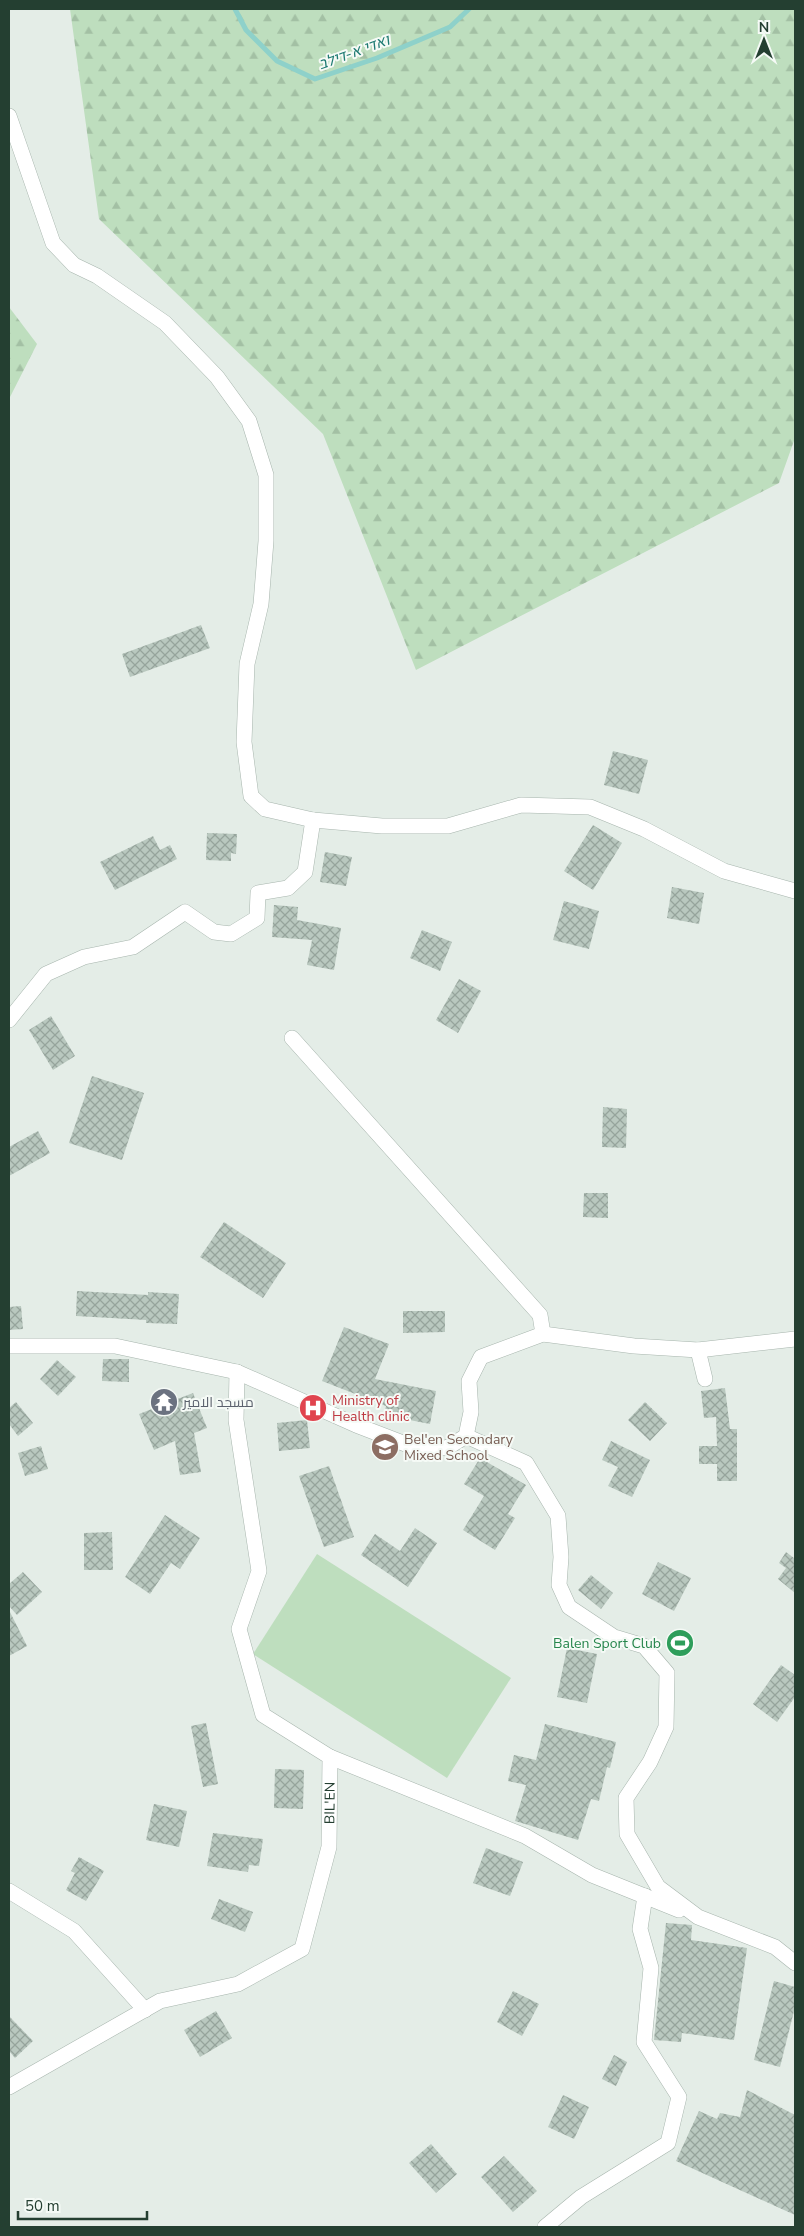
<svg xmlns="http://www.w3.org/2000/svg" width="804" height="2236" font-family="'Nunito Sans',Cairo,Heebo,sans-serif">
<style>
.forest{fill:url(#forest-firs)}
.pitch{fill:#bedebe}
.lines{fill:none;stroke-linecap:round;stroke-linejoin:round}
.stream{stroke:#8ed1ca;stroke-width:5}
.building{fill:url(#building-cross-hatch)}
.minor-casing{stroke:#a7b5ad;stroke-width:16}
.minor{stroke:#fff;stroke-width:15}
.labels{text-anchor:middle;stroke-width:4;stroke-linejoin:round;paint-order:stroke}
.health-label{font-size:14px;fill:#be3a42;stroke:#f5faf6;text-anchor:start}
.worship-label{font-size:14px;fill:#5b616d;stroke:#f5faf6;text-anchor:start}
.education-label{font-size:14px;fill:#785e54;stroke:#f5faf6;text-anchor:start}
.leisure-label{font-size:14px;fill:#27864d;stroke:#f5faf6;text-anchor:end}
.street-label{font-size:14px;fill:#243f31;stroke:#f5faf6}
.water-label{font-size:15px;font-style:italic;fill:#1e7a72;stroke:#f5faf6}
</style>
<defs>
<pattern id="forest-firs" width="22" height="20" patternUnits="userSpaceOnUse" patternTransform="scale(1.25)"><rect width="22" height="20" fill="#bedebe"/><path d="M5 1l3.5 6h-7zM16 11l3.5 6h-7z" fill="#a3c0a4"/></pattern>
<pattern id="building-cross-hatch" width="8" height="8" patternUnits="userSpaceOnUse" patternTransform="scale(1.25)"><rect width="8" height="8" fill="#b9c8bf"/><path d="M0 0l8 8M0 8l8-8" fill="none" stroke="#96a49c"/></pattern>
</defs>
<rect width="100%" height="100%" fill="#e4ede7"/>
<g class="forest">
<polygon points="70,9 795,9 795,438 779,483 416,670 323,434 99,219"/>
<polygon points="9,307 37,344 9,399"/>
</g>
<polygon class="pitch" points="317,1554 511,1678 447,1778 253,1654"/>
<g class="lines">
<polyline class="stream" points="235,9 246,30 277,61 315,79 377,58 450,27 469,9"/>
</g>
<g class="building">
<polygon points="201,625 210,648 130,677 122,654"/>
<polygon points="613,751 648,760 639,794 604,785"/>
<polygon points="593,825 622,843 593,890 564,871"/>
<polygon points="207,833 237,834 236,854 231,853 231,861 206,860"/>
<polygon points="153,836 160,850 170,845 177,859 115,890 100,862"/>
<polygon points="325,852 352,857 346,886 320,882"/>
<polygon points="672,887 704,893 699,924 667,918"/>
<polygon points="564,901 599,911 589,949 553,940"/>
<polygon points="274,905 298,907 297,920 341,928 334,970 307,965 312,940 272,937"/>
<polygon points="422,930 452,942 440,971 410,958"/>
<polygon points="459,979 481,991 458,1033 436,1020"/>
<polygon points="51,1016 75,1056 53,1070 29,1030"/>
<polygon points="92,1076 144,1093 122,1160 69,1143"/>
<polygon points="603,1107 627,1109 626,1148 602,1147"/>
<polygon points="38,1131 50,1153 9,1176 9,1147"/>
<polygon points="584,1193 608,1193 608,1218 583,1217"/>
<polygon points="224,1222 286,1263 263,1298 200,1257"/>
<polygon points="77,1291 148,1295 148,1292 179,1294 177,1324 146,1323 146,1320 76,1316"/>
<polygon points="21,1306 23,1329 9,1330 9,1307"/>
<polygon points="403,1311 445,1311 445,1332 403,1333"/>
<polygon points="344,1327 389,1344 375,1379 436,1391 430,1424 384,1415 386,1406 322,1381"/>
<polygon points="103,1359 129,1359 129,1382 102,1381"/>
<polygon points="57,1360 76,1377 58,1396 40,1379"/>
<polygon points="725,1388 730,1429 737,1429 737,1481 717,1481 717,1464 699,1464 699,1446 717,1446 716,1417 704,1418 701,1391"/>
<polygon points="193,1393 207,1428 194,1433 201,1472 180,1475 175,1441 154,1450 139,1414"/>
<polygon points="16,1402 33,1423 18,1436 9,1424 9,1408"/>
<polygon points="645,1402 667,1423 650,1441 628,1420"/>
<polygon points="307,1420 310,1448 279,1451 277,1423"/>
<polygon points="611,1441 650,1460 632,1497 608,1486 618,1467 602,1460"/>
<polygon points="41,1446 48,1469 25,1476 18,1453"/>
<polygon points="480,1458 526,1485 508,1514 515,1518 495,1550 463,1530 484,1496 464,1484"/>
<polygon points="329,1466 354,1537 324,1547 299,1476"/>
<polygon points="165,1515 200,1538 180,1569 171,1563 150,1594 125,1577"/>
<polygon points="415,1528 437,1543 408,1587 361,1555 375,1534 400,1551"/>
<polygon points="112,1532 113,1570 84,1570 84,1533"/>
<polygon points="786,1552 794,1558 795,1556 795,1593 778,1579 786,1568 779,1563"/>
<polygon points="658,1562 691,1578 674,1611 642,1594"/>
<polygon points="23,1572 42,1592 17,1615 9,1606 9,1584"/>
<polygon points="591,1575 613,1593 601,1609 578,1590"/>
<polygon points="9,1610 27,1646 9,1656"/>
<polygon points="567,1648 597,1654 587,1703 557,1697"/>
<polygon points="781,1665 795,1675 795,1697 777,1722 753,1704"/>
<polygon points="206,1723 218,1784 203,1787 191,1726"/>
<polygon points="545,1724 616,1742 610,1768 607,1767 599,1801 591,1799 578,1840 515,1821 526,1785 508,1781 514,1755 536,1760"/>
<polygon points="275,1769 304,1770 303,1809 274,1808"/>
<polygon points="154,1804 187,1811 179,1847 146,1840"/>
<polygon points="213,1833 263,1839 259,1866 249,1865 248,1872 207,1866"/>
<polygon points="486,1848 523,1862 510,1896 473,1883"/>
<polygon points="79,1857 104,1871 86,1901 66,1890 75,1873 71,1871"/>
<polygon points="219,1899 253,1912 245,1932 211,1919"/>
<polygon points="666,1923 692,1925 691,1940 747,1948 734,2040 682,2033 681,2042 654,2040"/>
<polygon points="774,1981 795,1987 795,2007 780,2067 754,2060"/>
<polygon points="513,1991 539,2004 522,2036 497,2022"/>
<polygon points="216,2011 232,2038 200,2057 184,2030"/>
<polygon points="9,2016 33,2041 15,2058 9,2051"/>
<polygon points="614,2055 627,2062 616,2086 602,2079"/>
<polygon points="747,2090 795,2115 795,2215 676,2161 699,2111 717,2119 720,2113 740,2117"/>
<polygon points="563,2095 589,2107 574,2139 548,2127"/>
<polygon points="431,2144 457,2174 436,2193 409,2163"/>
<polygon points="504,2156 537,2191 513,2212 481,2177"/>
</g>
<g class="lines">
<defs>
<g id="minor">
<polyline points="9,116 53,243 74,265 97,276 165,323 217,377 249,421 266,475 266,541 261,604 247,664 244,742 251,796 265,809 313,820 382,826 448,826 521,805 590,807 644,829 724,871 795,891"/>
<polyline points="9,1020 46,974 84,957 133,947 185,912 214,932 231,934 257,918 258,893 288,888 305,872 313,820"/>
<polyline points="292,1038 540,1315 543,1334"/>
<polyline points="9,1346 115,1346 237,1372 356,1425 408,1445 447,1448 466,1436 471,1412 469,1381 481,1357 543,1334 634,1346 698,1350 795,1339"/>
<polyline points="698,1350 705,1379"/>
<polyline points="466,1436 526,1463 558,1516 561,1557 559,1585 569,1607 614,1637 644,1646 667,1673 666,1727 650,1762 626,1798 627,1834 658,1887 698,1917 775,1947 795,1963"/>
<polyline points="330,1757 525,1836 592,1875 679,1910"/>
<polyline points="9,1891 74,1931 145,2010"/>
<path id="s1" d="M9,2087l151,-86 78,-17 64,-35 27,-102 1,-90 -67,-42 -24,-86 20,-58 -23,-151 1,-48"/>
<polyline points="545,2227 581,2197 668,2143 679,2097 644,2042 651,1968 640,1929 645,1896"/>
</g>
</defs>
<use href="#minor" class="minor-casing"/>
<use href="#minor" class="minor"/>
</g>
<defs>
<symbol id="temple-disc" viewBox="-11 -11 22 22"><circle r="9.5" fill="#6b7280" stroke="#f5faf6"/><path d="M0-6L5-2H3V0L6.5 2.5H4V6H1.5V3h-3V6H-4V2.5H-6.5L-3 0V-2H-5Z" fill="#fff"/></symbol>
<symbol id="hospital-disc" viewBox="-11 -11 22 22"><circle r="9.5" fill="#e0444e" stroke="#f5faf6"/><path d="M-5-5h3v3.5h4V-5h3V5h-3V1.5h-4V5h-3Z" fill="#fff"/></symbol>
<symbol id="school-disc" viewBox="-11 -11 22 22"><circle r="9.5" fill="#8d6e63" stroke="#f5faf6"/><path d="M0-5L7-2L0 1L-7-2ZM-4 1L0 2.5L4 1V4Q0 6-4 4Z" fill="#fff"/></symbol>
<symbol id="stadium-disc" viewBox="-11 -11 22 22"><circle r="9.5" fill="#2e9e5b" stroke="#f5faf6"/><path d="M0-5a6.5 5 0 1 0 0 10a6.5 5 0 1 0 0-10ZM-3.5-1.8h7v3.6h-7Z" fill="#fff"/></symbol>
</defs>
<g fill-rule="evenodd">
<use href="#temple-disc" x="148" y="1386" width="32" height="32"/>
<use href="#hospital-disc" x="297" y="1392" width="32" height="32"/>
<use href="#school-disc" x="369" y="1431" width="32" height="32"/>
<use href="#stadium-disc" x="664" y="1627" width="32" height="32"/>
</g>
<g class="labels">
<g class="health-label">
<text x="332" y="1405">Ministry of<tspan x="332" dy="16">Health clinic</tspan></text>
</g>
<g class="worship-label">
<text x="183" y="1407">مسجد الامير</text>
</g>
<g class="education-label">
<text x="404" y="1444">Bel'en Secondary<tspan x="404" dy="16">Mixed School</tspan></text>
</g>
<g class="leisure-label">
<text x="661" y="1648">Balen Sport Club</text>
</g>
<g class="street-label">
<text dy="5" stroke="none"><textPath href="#s1" startOffset="476">BIL'EN</textPath></text>
</g>
<g class="water-label">
<text transform="translate(354 52) rotate(-20)" y="5">ואדי א-דילב</text>
</g>
</g>
<rect width="804" height="2236" fill="none" stroke="#243f31" stroke-width="20"/>
<g transform="translate(764 40)" stroke="#f5faf6" stroke-width="4" paint-order="stroke">
<path d="M0-4L9 19L0 12L-9 19Z" fill="#243f31"/>
<text y="-8" font-size="14" font-weight="bold" text-anchor="middle" fill="#243f31">N</text>
</g>
<path d="M18 2211v8h129v-8" fill="none" stroke="#243f31" stroke-width="2.5"/>
<text x="25" y="2211" font-size="15" fill="#243f31" stroke="#f5faf6" stroke-width="4" paint-order="stroke">50 m</text>
</svg>
